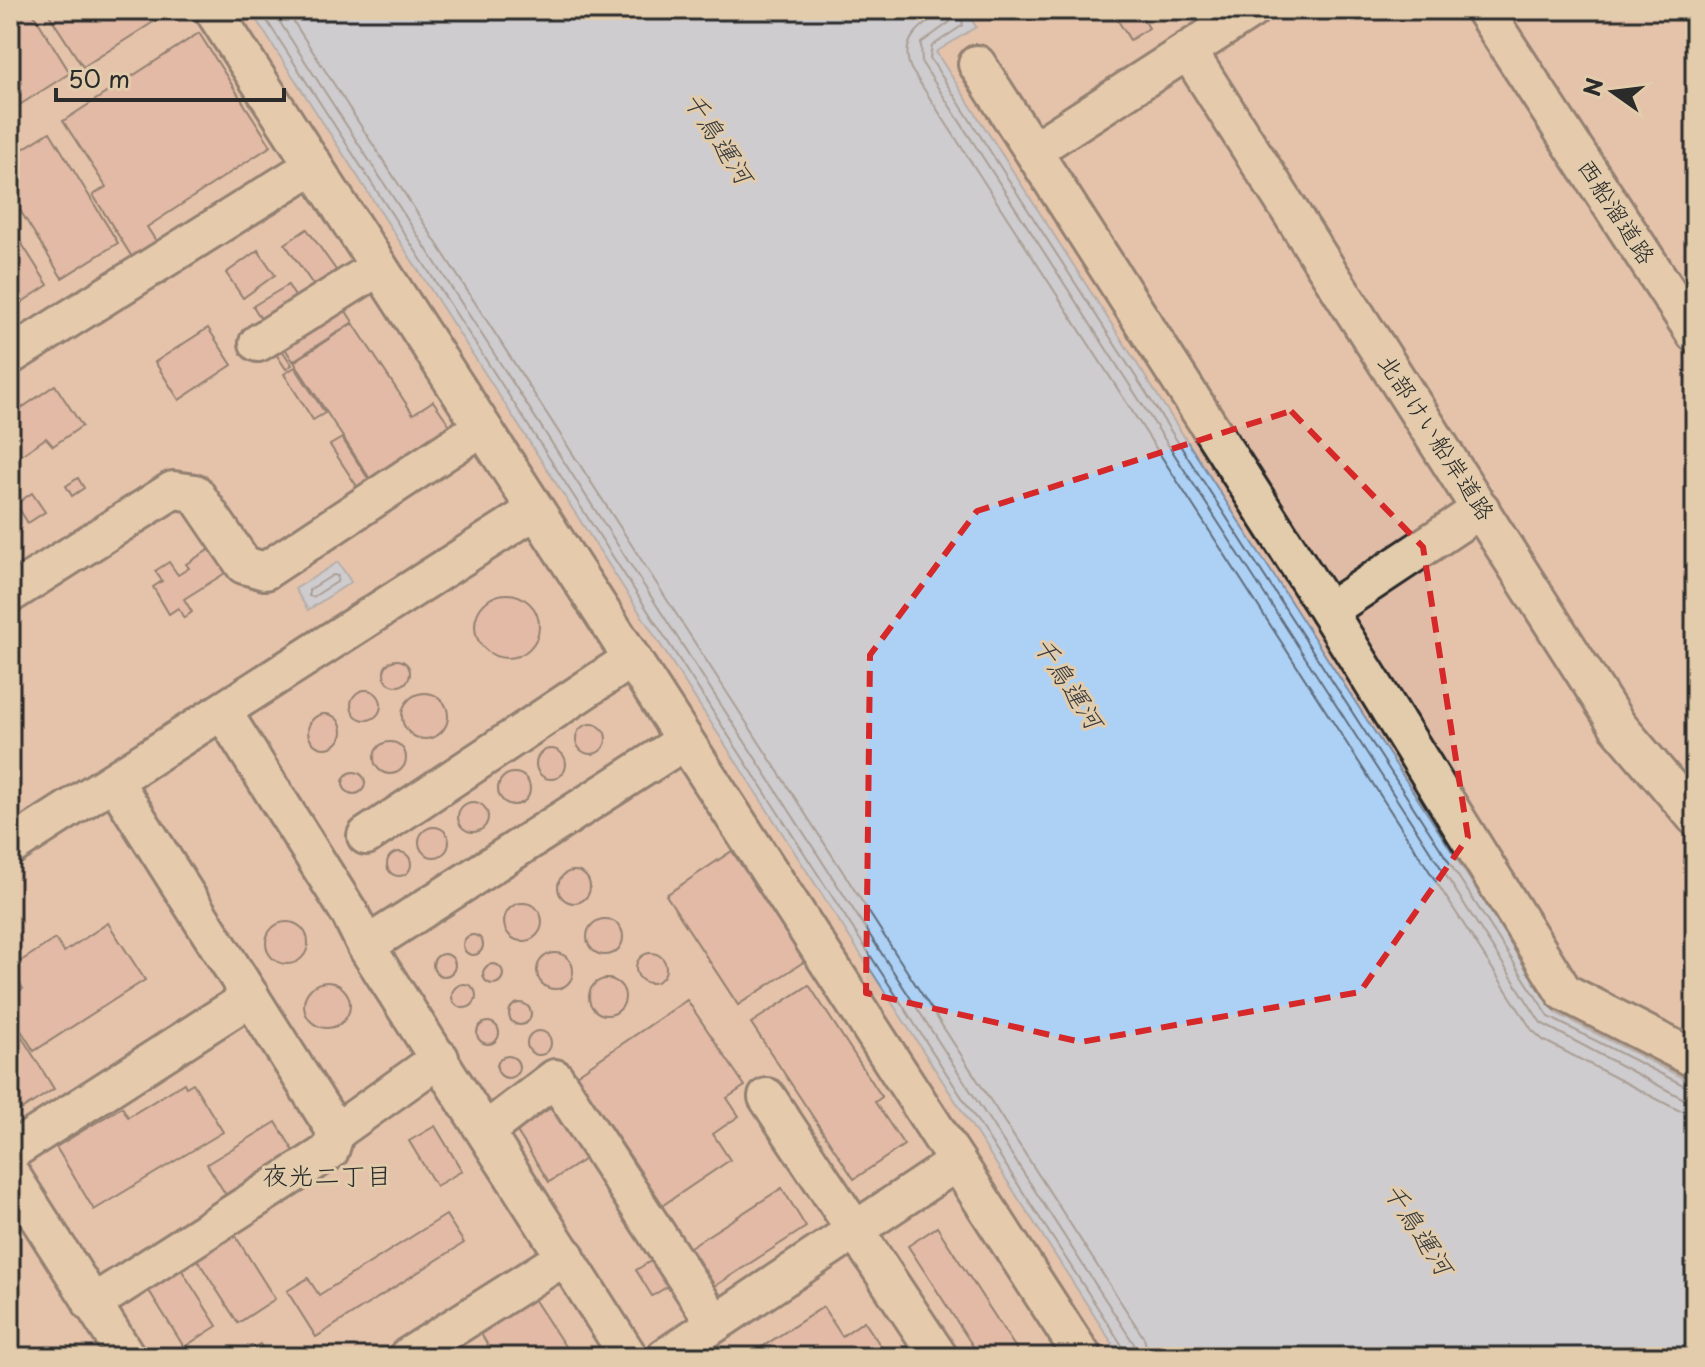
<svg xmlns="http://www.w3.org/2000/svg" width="1705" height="1367" font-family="'Playpen Sans','Klee One',sans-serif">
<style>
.built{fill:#e0bba6}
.water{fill:#add0f5;stroke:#798ea4;stroke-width:2}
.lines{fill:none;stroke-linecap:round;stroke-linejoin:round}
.shore{stroke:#5f6d7c;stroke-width:2}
.building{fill:#d9a89d;stroke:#2b2b2b;stroke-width:2}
.minor-casing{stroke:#2b2b2b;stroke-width:42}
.minor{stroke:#e2ccab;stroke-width:36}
.marked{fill:none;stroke:#d62828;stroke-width:6;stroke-dasharray:16 10;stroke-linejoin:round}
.labels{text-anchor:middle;stroke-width:6;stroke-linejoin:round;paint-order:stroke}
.street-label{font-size:24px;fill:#2b2b2b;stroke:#e2ccab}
.water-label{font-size:26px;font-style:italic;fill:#383c3f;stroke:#e2ccab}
.neighbourhood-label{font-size:26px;fill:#2b2b2b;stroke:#e2ccab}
</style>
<rect width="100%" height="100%" fill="#e9c8ad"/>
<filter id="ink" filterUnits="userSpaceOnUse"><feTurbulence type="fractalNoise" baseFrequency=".0125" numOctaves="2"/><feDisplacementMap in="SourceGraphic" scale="16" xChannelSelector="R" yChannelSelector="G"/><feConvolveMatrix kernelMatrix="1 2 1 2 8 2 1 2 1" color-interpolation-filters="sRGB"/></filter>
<g filter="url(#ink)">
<g class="built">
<polygon points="10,10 250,10 1121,1357 10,1357"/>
<polygon points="966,10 1695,10 1695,1084 1556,1013 936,52 976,27"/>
</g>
<g class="water">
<polygon points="250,10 966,10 976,27 936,52 1556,1013 1695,1084 1695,1357 1121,1357"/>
<polygon points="338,562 351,582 308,610 295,589"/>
</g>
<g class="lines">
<g class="shore">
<polyline points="260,10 1125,1350 1127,1357"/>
<polyline points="272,10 1134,1344 1137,1357"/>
<polyline points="286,10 1144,1338 1149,1357"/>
<path d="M937,10l-1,6c-20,13 -36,27 -25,53l621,961 11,10 135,70 17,3"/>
<polyline points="949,10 950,22 921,43 922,63 1541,1023 1684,1099 1695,1101"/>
<polyline points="959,10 963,25 932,46 930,58 1549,1017 1695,1091"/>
<polygon points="333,575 338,576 337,582 313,597 309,596 309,590"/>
</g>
</g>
<g class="building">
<polygon points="10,10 31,10 70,73 10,111"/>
<polygon points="46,10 168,10 169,12 83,67"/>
<polygon points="1132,10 1138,10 1149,28 1130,40 1117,19"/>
<polygon points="199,33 271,146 147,227 156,241 132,257 93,195 106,187 63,121"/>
<polygon points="50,132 118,243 62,278 10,194 10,157"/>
<polygon points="10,225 48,285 10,310"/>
<polygon points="307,229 336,270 314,286 285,244"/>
<polygon points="258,250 275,275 243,298 226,273"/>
<polygon points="288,285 296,298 261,319 253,306"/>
<polygon points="344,308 353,322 293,361 284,347"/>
<polygon points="353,323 413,414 433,401 452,428 374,485 294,362"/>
<polygon points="208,328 232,365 179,400 155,362"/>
<polygon points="282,350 292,365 286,369 276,354"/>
<polygon points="295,367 325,413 313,420 284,374"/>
<polygon points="55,385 82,426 53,446 46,438 17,458 10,449 10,416"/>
<polygon points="342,438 369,480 358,488 330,445"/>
<polygon points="78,478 84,488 72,496 66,486"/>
<polygon points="32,493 45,512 28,523 16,504"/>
<polygon points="215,546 230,570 184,599 192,612 184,618 178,608 169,614 153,587 162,581 155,571 169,562 178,575 189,568 186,564"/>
<circle cx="507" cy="626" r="32"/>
<circle cx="397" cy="673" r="13"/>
<circle cx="366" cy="705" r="15"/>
<circle cx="425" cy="716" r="23"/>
<circle cx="325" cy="731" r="17"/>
<circle cx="591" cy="739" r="15"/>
<circle cx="390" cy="758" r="16"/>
<circle cx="551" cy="764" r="15"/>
<circle cx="354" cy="783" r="11"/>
<circle cx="514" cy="789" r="16"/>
<circle cx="473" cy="817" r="15"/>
<circle cx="434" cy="842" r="15"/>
<polygon points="732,851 805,961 738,1005 666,895"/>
<circle cx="399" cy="864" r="12"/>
<circle cx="574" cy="887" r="16"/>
<circle cx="523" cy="922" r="19"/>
<circle cx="605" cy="937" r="18"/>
<circle cx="287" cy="943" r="21"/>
<polygon points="108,923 145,980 34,1051 10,1013 10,997 23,989 10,968 55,939 64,952"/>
<circle cx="473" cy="945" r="10"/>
<circle cx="651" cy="968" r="15"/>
<circle cx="555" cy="971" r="18"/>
<circle cx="444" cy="965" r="11"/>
<circle cx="493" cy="974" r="10"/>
<circle cx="607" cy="997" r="18"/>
<circle cx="327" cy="1005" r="23"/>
<circle cx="464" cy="996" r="12"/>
<polygon points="809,985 882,1097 875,1102 904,1145 854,1179 751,1023"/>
<polygon points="687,1000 745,1086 727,1098 739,1116 713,1134 730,1160 663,1205 576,1075"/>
<circle cx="520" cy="1014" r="11"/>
<circle cx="488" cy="1033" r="11"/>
<polygon points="18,1031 54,1089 21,1110 10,1091 10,1037"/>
<circle cx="539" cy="1043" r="12"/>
<circle cx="508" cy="1067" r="11"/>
<polygon points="184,1083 186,1087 193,1083 223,1132 94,1210 56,1147 122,1107 128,1117"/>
<polygon points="554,1106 587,1158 549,1182 516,1130"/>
<polygon points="276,1122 298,1158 229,1200 207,1164"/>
<polygon points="435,1126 462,1171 436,1186 409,1141"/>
<polygon points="782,1188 806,1227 715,1286 690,1247"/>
<polygon points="446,1215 464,1243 316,1337 287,1291 308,1278 319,1295"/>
<polygon points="937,1227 1017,1350 1006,1357 980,1357 908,1246"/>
<polygon points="233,1232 275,1299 238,1323 195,1256"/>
<polygon points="654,1259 670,1285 652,1296 636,1270"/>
<polygon points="181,1269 217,1326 184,1347 148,1289"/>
<polygon points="534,1299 572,1357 495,1357 481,1334"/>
<polygon points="823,1307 842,1336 864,1321 888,1357 747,1357"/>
<polygon points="260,1344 265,1353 259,1357 239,1357"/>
</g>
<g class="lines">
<defs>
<g id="minor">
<polyline points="213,10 1083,1357"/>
<polyline points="1484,10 1695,334"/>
<polyline points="1188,51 1618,726 1695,817"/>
<polyline points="977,64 1328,611 1564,992 1695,1059"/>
<polyline points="1034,150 1251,10"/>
<polyline points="258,343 379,267"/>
<polyline points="10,356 314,165"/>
<polyline points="10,594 173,490 195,493 244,565 265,571 481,428"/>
<polyline points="1328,611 1481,509"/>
<polyline points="223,712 350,914 366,946 629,1357"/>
<polyline points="114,781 336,1132 440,1058"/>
<polyline points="366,836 630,660"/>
<polyline points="10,847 534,511"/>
<polyline points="366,946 683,742"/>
<polyline points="767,1097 939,1357"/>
<polyline points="487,1130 555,1078 715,1323"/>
<polyline points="10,1152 251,997"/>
<polyline points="10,1173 127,1357"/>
<polyline points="92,1304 330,1151 336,1132"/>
<polyline points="407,1357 566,1256"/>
<polyline points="665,1357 957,1162"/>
</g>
</defs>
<use href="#minor" class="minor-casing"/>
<use href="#minor" class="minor"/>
</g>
</g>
<path d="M0 0H1705V1367H0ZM1291,411l132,136 45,290 -108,155 -279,50 -215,-49 4,-338 107,-144z" fill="#e9c8ad" fill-opacity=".55" fill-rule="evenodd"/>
<path class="marked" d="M1291,411l132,136 45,290 -108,155 -279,50 -215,-49 4,-338 107,-144z"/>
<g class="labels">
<g class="street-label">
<text transform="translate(1616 212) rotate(57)" y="8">西船溜道路</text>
<text transform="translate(1436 438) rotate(57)" y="8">北部けい船岸道路</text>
</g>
<g class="water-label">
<text transform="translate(718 138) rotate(57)" y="9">千鳥運河</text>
<text transform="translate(1068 683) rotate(57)" y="9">千鳥運河</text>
<text transform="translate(1418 1229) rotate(57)" y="9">千鳥運河</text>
</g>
<g class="neighbourhood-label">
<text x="327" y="1185">夜光二丁目</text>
</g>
</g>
<rect width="1705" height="1367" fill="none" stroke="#e2ccab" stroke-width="40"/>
<rect x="20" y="20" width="1665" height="1327" fill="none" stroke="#2b2b2b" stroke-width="3" filter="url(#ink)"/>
<g transform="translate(1613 92) rotate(284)" stroke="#e2ccab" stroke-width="6" paint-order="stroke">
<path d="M0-6L14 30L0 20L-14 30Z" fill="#2b2b2b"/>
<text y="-12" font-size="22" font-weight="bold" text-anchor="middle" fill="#2b2b2b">N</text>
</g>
<path d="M56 88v12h228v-12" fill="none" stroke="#2b2b2b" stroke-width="4"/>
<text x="68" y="88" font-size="24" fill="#2b2b2b" stroke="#e2ccab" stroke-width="6" paint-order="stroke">50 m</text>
</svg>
